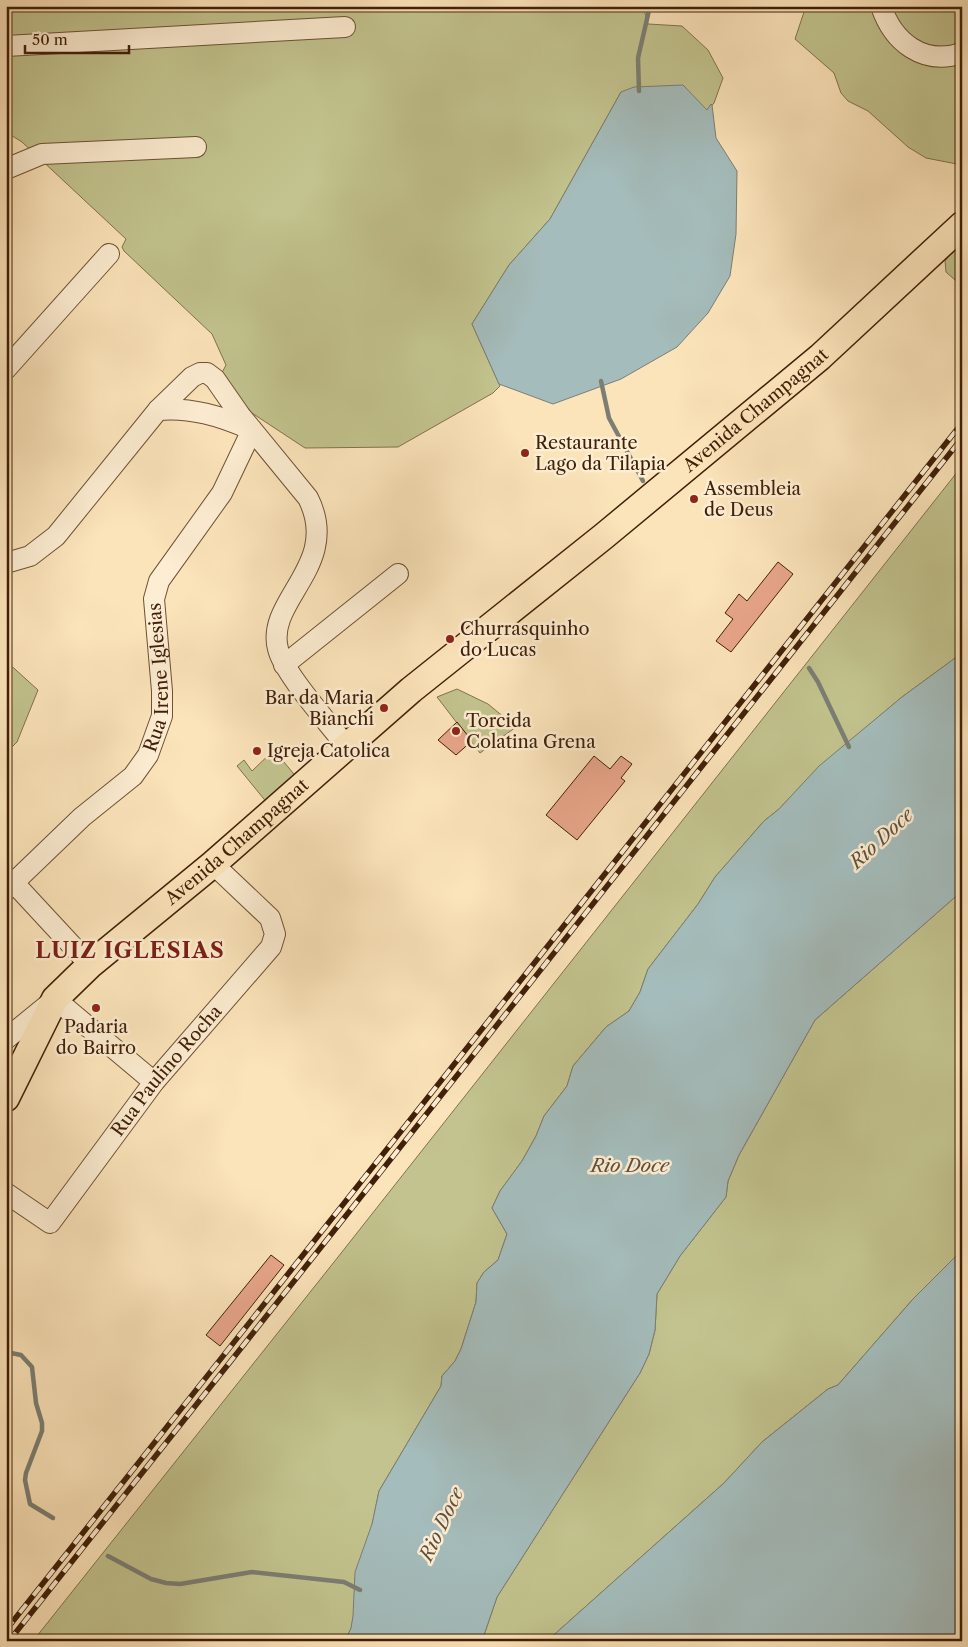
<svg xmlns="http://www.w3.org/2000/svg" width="968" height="1647" font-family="'Libre Caslon Text',serif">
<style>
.green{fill:#c2c38e;stroke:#81724c}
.water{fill:#a4bcbb;stroke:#7c7e74}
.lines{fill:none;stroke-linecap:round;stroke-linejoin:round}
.stream{stroke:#7c7e74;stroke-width:4.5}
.building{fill:#e9a68a;stroke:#402009}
.minor-casing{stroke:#6f5135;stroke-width:22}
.major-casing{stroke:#402009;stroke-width:29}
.minor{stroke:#fdedd2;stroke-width:20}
.major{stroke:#fce4ba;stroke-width:26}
.rail-casing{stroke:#402009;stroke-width:5.5}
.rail{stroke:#fdedd2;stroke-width:4;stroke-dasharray:11;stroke-linecap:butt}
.poi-dot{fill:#8f2418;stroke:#fdedd2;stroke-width:2}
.labels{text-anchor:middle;stroke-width:5;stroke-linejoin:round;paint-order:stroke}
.street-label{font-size:18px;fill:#402009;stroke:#fdedd2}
.poi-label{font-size:18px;fill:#402009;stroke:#fdedd2;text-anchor:start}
.water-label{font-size:19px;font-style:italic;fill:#5e4f3e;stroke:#fdedd2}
.district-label{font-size:22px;font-weight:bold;letter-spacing:1px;fill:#7a1f14;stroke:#fdedd2}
</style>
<rect width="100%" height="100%" fill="#fce4ba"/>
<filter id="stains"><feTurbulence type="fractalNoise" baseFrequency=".004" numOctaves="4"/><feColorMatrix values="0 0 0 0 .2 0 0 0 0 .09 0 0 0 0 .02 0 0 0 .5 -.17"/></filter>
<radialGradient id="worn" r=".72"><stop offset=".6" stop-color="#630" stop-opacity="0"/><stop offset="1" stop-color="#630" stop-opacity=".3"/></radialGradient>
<g class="green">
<polygon points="6,6 643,6 648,24 682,26 708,50 723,78 714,103 708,110 621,92 550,219 509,265 472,324 500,386 493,393 398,447 305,448 217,390 215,386 226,365 212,334 124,251 122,247 126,239 22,142 6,132"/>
<polygon points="806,6 962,6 962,165 926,158 908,147 868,111 848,101 841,93 834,73 795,39"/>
<polygon points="962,239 962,286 946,272 945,261"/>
<polygon points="962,466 962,653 902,697 819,767 779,809 764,821 715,877 698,904 648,969 640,992 629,1011 606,1027 573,1066 567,1086 544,1116 536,1136 522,1161 500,1191 492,1208 507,1234 498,1260 484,1272 477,1283 476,1302 461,1349 455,1361 442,1376 441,1386 379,1491 351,1629 345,1641 33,1641 338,1257"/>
<polygon points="6,661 38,690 17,742 6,753"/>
<polygon points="457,689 488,704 516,727 480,753 437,697"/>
<polygon points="274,750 298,779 268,804 237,766 244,760 252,771"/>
<polygon points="962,891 962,1250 913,1299 838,1385 828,1389 762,1442 724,1483 547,1641 482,1641 497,1597 640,1373 649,1354 655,1330 657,1294 680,1256 726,1197 728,1181 739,1155 815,1020"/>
</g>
<g class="water">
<polygon points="683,85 707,110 711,104 712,105 716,138 737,171 736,234 730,276 708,313 677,347 621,379 553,404 499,384 472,324 509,265 550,219 621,92 634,87"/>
<polygon points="962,653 962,891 815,1020 739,1155 728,1181 726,1197 680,1256 657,1294 655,1330 649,1354 640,1373 497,1597 482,1641 345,1641 351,1628 353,1616 355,1572 372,1524 379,1491 441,1386 442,1376 455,1361 461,1349 476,1302 477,1283 484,1272 498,1260 507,1234 492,1208 500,1191 522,1161 536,1136 544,1116 567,1086 573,1066 606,1027 629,1011 640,992 648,969 698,904 715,877 764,821 779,809 819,766 902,697"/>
<polygon points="962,1250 962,1641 547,1641 724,1483 762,1442 828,1389 838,1385 913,1299"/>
</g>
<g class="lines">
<g class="stream">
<polyline points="639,91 638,58 650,6"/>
<polyline points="601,381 609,418 643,481"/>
<polyline points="809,668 818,682 849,747"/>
<polyline points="6,1352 21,1355 32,1367 36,1403 42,1423 42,1431 26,1473 25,1480 30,1504 53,1518"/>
<polyline points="108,1556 151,1579 166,1583 180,1584 252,1572 344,1582 360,1590"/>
</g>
</g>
<g class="building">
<polygon points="778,562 793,574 731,652 716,641 733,619 725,613 739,594 747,601"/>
<polygon points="457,722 472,741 456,755 438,740"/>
<polygon points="594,756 610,769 621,756 632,764 621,778 625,781 577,840 546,815"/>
<polygon points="271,1255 284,1265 220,1346 206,1335"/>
</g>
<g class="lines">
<defs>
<g id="minor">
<path d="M881,6c12,36 42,60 81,47"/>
<polyline points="6,46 345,27"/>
<polyline points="6,169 42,154 196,147"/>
<polyline points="6,369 109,254"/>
<path d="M158,410c33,-3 62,6 92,19"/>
<path d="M6,563l24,-7 26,-20 102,-126 34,-33 8,-4h7l8,6 25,36 68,83c34,67 -43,102 -30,151 6,25 51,74 68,97"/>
<polyline points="284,665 398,574"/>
<polyline points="14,883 90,965"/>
<path id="s1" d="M6,890l76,-73 51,-41 15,-21 14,-39v-25l-8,-92 5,-18 63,-88 30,-63"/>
<polyline points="6,1039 55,999 154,1082"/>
<path id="s2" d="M6,1193l44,30 104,-141 117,-135 4,-13 -5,-16 -57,-54"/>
</g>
<g id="major">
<path id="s3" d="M6,1098l49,-99 35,-34 123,-101 198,-174 193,-154 216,-179 142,-132"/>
</g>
</defs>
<use href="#minor" class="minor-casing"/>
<use href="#major" class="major-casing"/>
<use href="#minor" class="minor"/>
<use href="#major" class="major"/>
<defs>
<g id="rail">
<polyline points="6,1630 962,423"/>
<polyline points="9,1641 962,438"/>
</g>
</defs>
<use href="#rail" class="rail-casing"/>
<use href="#rail" class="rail"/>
</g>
<g class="poi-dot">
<circle cx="525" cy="453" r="5"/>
<circle cx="694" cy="499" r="5"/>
<circle cx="450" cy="639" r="5"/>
<circle cx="384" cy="708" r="5"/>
<circle cx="456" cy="731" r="5"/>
<circle cx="257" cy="751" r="5"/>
<circle cx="96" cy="1008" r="5"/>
</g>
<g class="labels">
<g class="street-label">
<text dy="6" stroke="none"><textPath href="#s3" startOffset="1026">Avenida Champagnat</textPath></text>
<text dy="6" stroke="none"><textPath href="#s1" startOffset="276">Rua Irene Iglesias</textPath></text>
<text dy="6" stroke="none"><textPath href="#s3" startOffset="351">Avenida Champagnat</textPath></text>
<text dy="6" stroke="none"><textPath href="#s2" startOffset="245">Rua Paulino Rocha</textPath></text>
</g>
<g class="poi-label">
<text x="535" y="449">Restaurante<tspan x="535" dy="21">Lago da Tilapia</tspan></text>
<text x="704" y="495">Assembleia<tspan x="704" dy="21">de Deus</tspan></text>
<text x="460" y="635">Churrasquinho<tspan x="460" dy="21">do Lucas</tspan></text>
<text x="374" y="704" text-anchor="end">Bar da Maria<tspan x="374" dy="21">Bianchi</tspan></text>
<text x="466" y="727">Torcida<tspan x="466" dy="21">Colatina Grena</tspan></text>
<text x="267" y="757">Igreja Catolica</text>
<text x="96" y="1033" text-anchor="middle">Padaria<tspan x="96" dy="21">do Bairro</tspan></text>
</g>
<g class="water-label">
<text transform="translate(881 838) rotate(-43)" y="7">Rio Doce</text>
<text x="630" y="1172">Rio Doce</text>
<text transform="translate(441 1524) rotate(-65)" y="7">Rio Doce</text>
</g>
<g class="district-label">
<text x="130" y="958">LUIZ IGLESIAS</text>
</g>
</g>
<rect width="968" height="1647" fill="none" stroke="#fce4ba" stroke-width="25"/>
<rect x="8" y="8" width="953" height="1632" fill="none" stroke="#402009" stroke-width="2.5"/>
<rect x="12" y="12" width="943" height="1622" fill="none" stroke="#402009"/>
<path d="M25 45v8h104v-8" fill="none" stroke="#402009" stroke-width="2.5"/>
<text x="32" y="45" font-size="15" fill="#402009" stroke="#fdedd2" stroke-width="4" paint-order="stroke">50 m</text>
<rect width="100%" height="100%" filter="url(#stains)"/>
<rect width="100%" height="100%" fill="url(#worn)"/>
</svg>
